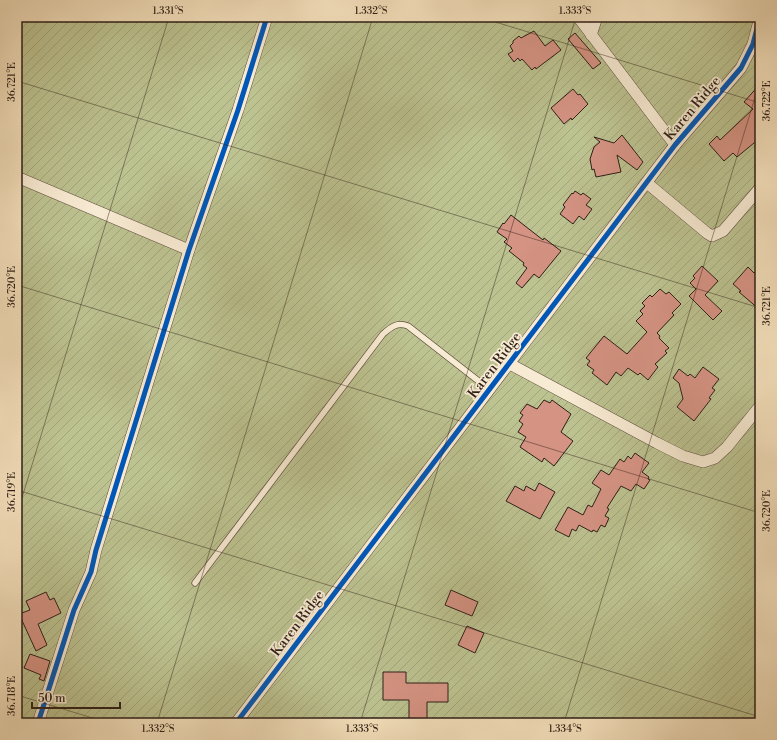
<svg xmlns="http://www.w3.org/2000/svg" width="777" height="740" font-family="'Libre Bodoni',serif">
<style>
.garden{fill:url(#garden-furrows);stroke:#757054}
.building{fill:#d59383;stroke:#2e1f17}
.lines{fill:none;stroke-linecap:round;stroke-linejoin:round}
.lane-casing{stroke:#604f40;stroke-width:7}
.street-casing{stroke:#604f40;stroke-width:12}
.lane{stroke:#f8ebd3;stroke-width:5.5}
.street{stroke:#f8ebd3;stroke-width:11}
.cycleway-casing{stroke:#f8ebd3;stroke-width:8}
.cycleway{stroke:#0057b8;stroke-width:5}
.ticks{fill:none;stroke:#2e1f17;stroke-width:1;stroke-opacity:0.45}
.labels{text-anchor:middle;stroke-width:3.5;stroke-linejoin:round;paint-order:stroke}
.street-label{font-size:14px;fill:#2e1f17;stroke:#f8ebd3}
.neatline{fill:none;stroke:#2e1f17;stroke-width:1.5}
.ticks-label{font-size:10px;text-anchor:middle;fill:#2e1f17}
</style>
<defs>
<pattern id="garden-furrows" width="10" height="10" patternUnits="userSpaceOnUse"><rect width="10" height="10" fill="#bcc290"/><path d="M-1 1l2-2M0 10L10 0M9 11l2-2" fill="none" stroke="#a2a67b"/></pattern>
</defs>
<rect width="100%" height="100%" fill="#f4e0bc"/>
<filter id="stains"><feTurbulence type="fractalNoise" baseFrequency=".005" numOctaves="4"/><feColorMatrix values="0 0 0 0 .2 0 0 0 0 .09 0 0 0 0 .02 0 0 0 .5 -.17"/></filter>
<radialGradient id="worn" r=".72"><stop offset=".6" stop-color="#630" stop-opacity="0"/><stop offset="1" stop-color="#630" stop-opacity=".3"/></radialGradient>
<rect class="garden" x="17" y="17" width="743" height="706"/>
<g class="building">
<polygon points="534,31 545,46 553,40 561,50 536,69 535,67 532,70 522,59 520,61 518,58 514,62 508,54 513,51 510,46 513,43 513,41 519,36 521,38"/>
<polygon points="575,33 601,63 593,69 568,39"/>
<polygon points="760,84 760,138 737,157 733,153 724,161 709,144 717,136 720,140 753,109 744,102"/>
<polygon points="573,89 578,95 580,94 588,104 572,120 571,118 564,124 551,108"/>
<polygon points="622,135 643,162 637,170 617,155 621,172 596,177 594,169 592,170 590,159 594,147 600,142 594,137 614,143"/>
<polygon points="575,191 581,195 583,193 591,199 586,205 592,209 584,220 579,216 573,224 560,214 565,207 563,205 572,193 573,194"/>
<polygon points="511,215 543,240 544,238 561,251 539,278 534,274 522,288 516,283 527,268 523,265 524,263 509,251 512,248 504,242 507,239 497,232 503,223 504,224"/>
<polygon points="702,266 718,281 705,295 722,311 713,320 689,296 696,289 690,283 695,278 693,276"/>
<polygon points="748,267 754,273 760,267 760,310 739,292 741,291 733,284"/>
<polygon points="660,289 666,294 669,292 681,304 672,313 674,315 657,333 660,336 659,338 669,348 665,351 667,353 655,364 658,367 648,380 640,373 638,375 628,368 621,376 616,372 607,385 592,373 594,370 587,365 590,361 586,358 604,336 627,354 647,332 636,321 643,314 640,311 645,306 642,303 650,295 652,297"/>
<polygon points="703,367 719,379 712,388 715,390 709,398 711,399 694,421 677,407 683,399 679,383 673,378 679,369 688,376 690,374 695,378"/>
<polygon points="544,400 550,403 552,400 571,414 561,432 573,441 554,466 544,458 542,462 520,447 526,437 518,432 523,424 519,421 523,415 520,413 527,404 537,409"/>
<polygon points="635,453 649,463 642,472 649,477 648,479 650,480 644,489 636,484 631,491 621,486 607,508 609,509 605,516 609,518 605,527 601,525 597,532 593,530 592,532 579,525 576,531 572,529 569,537 555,530 568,507 583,515 588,505 592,507 601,489 592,483 601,470 609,475 620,459 624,462 628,456 631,459"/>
<polygon points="539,483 555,492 540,519 506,501 515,486 524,491 526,486 535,491"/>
<polygon points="451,590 478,602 472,616 445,605"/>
<polygon points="46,592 50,600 54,598 61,613 38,624 47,645 36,651 19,614 30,610 26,601"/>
<polygon points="467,626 484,633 475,653 458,645"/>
<polygon points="30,654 50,661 44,681 39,679 41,675 24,668"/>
<polygon points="383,672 406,672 406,683 448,683 448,702 427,702 427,723 409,723 409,700 383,700"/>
</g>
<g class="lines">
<defs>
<path id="lane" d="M195,583l188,-249c8,-7 14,-12 25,-8l82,64"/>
<g id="street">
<polyline points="578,17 675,145"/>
<polyline points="591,35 597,17"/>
<polyline points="17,177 189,250"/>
<polyline points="647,183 707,233 712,236 723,231 760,188"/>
<polyline points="510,364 657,443 683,456 703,462 715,458 727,447 760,406"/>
<polyline points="38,723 74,610 91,572 96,550 189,250 238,110 267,17"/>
<polyline points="236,723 675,145 741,68 753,44 760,17"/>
</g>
</defs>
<use href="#lane" class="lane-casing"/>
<use href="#street" class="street-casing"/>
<use href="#lane" class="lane"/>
<use href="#street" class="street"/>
<defs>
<g id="cycleway">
<polyline points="38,723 74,610 91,572 96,550 189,250 238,110 267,17"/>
<polyline points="236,723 675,145 741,68 753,44 760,17"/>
</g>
</defs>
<use href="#cycleway" class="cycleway-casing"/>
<use href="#cycleway" class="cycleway"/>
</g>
<path class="ticks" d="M479,17l281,86M17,81l743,227M17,285l743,228M17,490l743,227M17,514l152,-497M17,695l92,28M157,723l216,-706M360,723l216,-706M564,723l196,-642"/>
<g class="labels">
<g class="street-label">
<text transform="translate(692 108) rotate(-50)" y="5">Karen Ridge</text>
<text transform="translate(494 365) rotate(-53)" y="5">Karen Ridge</text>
<text transform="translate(297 623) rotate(-53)" y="5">Karen Ridge</text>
</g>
</g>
<rect width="777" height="740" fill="none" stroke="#f4e0bc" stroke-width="44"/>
<path d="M32 702v6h88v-6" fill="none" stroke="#2e1f17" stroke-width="2"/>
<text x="38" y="702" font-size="12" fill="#2e1f17" stroke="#f8ebd3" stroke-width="3" paint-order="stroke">50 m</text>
<rect x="22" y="22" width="733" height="696" class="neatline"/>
<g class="ticks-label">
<text x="168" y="14">1.331°S</text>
<text x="371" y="14">1.332°S</text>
<text x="575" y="14">1.333°S</text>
<text transform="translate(11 82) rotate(-90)" y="4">36.721°E</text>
<text transform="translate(766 101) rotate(-90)" y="4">36.722°E</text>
<text transform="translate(11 287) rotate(-90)" y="4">36.720°E</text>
<text transform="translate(766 306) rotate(-90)" y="4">36.721°E</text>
<text transform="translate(11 492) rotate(-90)" y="4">36.719°E</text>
<text transform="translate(766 511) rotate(-90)" y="4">36.720°E</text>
<text transform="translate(11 696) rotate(-90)" y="4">36.718°E</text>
<text x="158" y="732">1.332°S</text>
<text x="362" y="732">1.333°S</text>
<text x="565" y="732">1.334°S</text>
</g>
<rect width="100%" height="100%" filter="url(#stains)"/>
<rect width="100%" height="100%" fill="url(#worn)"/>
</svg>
